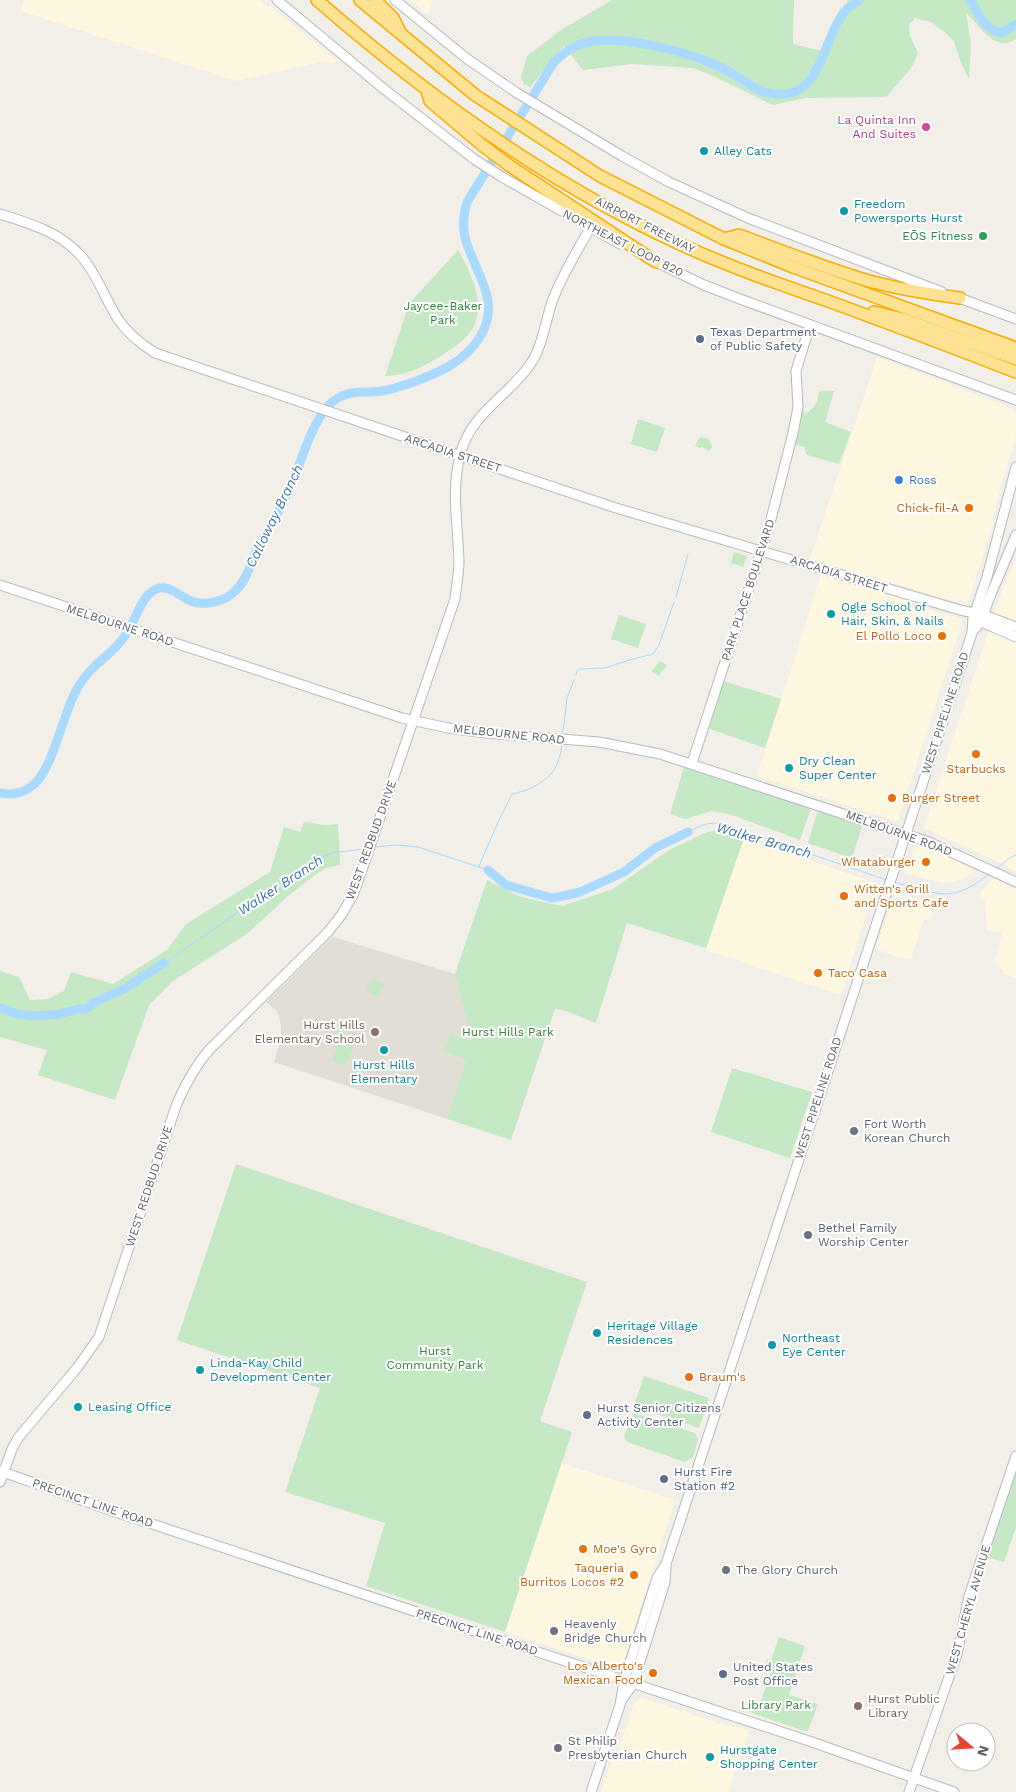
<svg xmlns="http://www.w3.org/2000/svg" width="1016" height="1792" font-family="'Work Sans',sans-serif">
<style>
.commercial{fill:#fef7e0}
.education{fill:#e1ded6}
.green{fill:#c5e8c5}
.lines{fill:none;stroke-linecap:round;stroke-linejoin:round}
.stream{stroke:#aadaff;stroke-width:1}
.river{stroke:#aadaff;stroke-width:9}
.secondary-casing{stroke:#b6babf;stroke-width:11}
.highway-casing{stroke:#f9ab00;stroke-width:14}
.secondary{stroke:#fff;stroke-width:9}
.highway{stroke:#fde293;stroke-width:11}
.hotel-dot{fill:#d1479c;stroke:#fff;stroke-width:2}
.culture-dot{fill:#0f9aa8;stroke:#fff;stroke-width:2}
.leisure-dot{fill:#2e9e5b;stroke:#fff;stroke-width:2}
.service-dot{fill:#5c6f8a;stroke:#fff;stroke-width:2}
.shop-dot{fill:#3f7fe0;stroke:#fff;stroke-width:2}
.food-dot{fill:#e8710a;stroke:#fff;stroke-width:2}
.education-dot{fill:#8d6e63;stroke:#fff;stroke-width:2}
.worship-dot{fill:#6b7280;stroke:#fff;stroke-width:2}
.labels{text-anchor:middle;stroke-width:4;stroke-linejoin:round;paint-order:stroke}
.hotel-label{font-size:12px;fill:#b23c85;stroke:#fff;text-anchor:end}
.culture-label{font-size:12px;fill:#0d838f;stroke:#fff;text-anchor:start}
.street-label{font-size:12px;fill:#5f6368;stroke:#fff}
.leisure-label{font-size:12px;fill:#27864d;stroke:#fff;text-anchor:end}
.park-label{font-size:12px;fill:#348238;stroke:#fff}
.service-label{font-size:12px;fill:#4e5e75;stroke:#fff;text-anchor:start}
.shop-label{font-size:12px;fill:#366cbe;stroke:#fff;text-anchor:start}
.food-label{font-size:12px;fill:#c56008;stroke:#fff;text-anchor:end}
.education-label{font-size:12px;fill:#785e54;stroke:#fff;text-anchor:end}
.worship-label{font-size:12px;fill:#5b616d;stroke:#fff;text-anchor:start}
.water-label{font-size:14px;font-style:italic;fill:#4174aa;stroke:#fff}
</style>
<rect width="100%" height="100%" fill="#f1efe8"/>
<g class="commercial">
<polygon points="24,0 259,0 268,8 270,6 337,61 334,63 321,62 236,81 21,11"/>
<polygon points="410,0 433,0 428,15"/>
<polygon points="877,357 1007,406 1014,411 1016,416 1016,436 1001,486 990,534 967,605 810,559"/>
<polygon points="1016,560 1016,872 1003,864 924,828 996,608 1006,580"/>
<polygon points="822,572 930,605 928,609 963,619 898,821 896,821 757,776"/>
<polygon points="744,838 879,884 869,905 841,995 706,950"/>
<polygon points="920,846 968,865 976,871 960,880 946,883 904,874 915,847"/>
<polygon points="993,878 1016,889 1016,978 1004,974 996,960 1002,932 987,931 985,901 978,896"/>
<polygon points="896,891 936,905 930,921 924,919 911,959 897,957 876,949"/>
<polygon points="561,1463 673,1499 674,1503 624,1660 620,1669 505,1632"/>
<polygon points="642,1698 718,1723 749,1730 728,1792 601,1792 614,1753 617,1754 635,1702"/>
</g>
<polygon class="education" points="333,937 455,974 472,1040 447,1119 274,1062 281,1039 281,1025 277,1011 266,1002"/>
<g class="green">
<path d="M612,0h182l-1,44 29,7 26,-51h168v39c-22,14 -35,-13 -50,-26l5,31 -2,35 -8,-16 -7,-22 -12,-11 -11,-8 -16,-4 -6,7 1,11 8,17 -6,14 -26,30 -81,1 -32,7 -62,-30 -19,-7 -59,-4 -50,6 -19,-24 -34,41 -6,-3 -3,-7 6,-21 34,-26z"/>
<path d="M458,250c14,25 32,60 9,86 -8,9 -19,15 -28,21 -16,10 -35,19 -54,19l24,-72z"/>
<path d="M819,391h15l-9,31 26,10 -12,32 -32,-9 -2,-3v-5l-12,-3 8,-33 2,-1 3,4c8,-6 13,-13 13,-23z"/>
<polygon points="638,419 665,428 657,452 631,444"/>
<polygon points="700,437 709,439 712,447 709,451 702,447 700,448 695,446"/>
<polygon points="734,552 747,556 743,567 731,563"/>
<polygon points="619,615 646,624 638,648 611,639"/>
<polygon points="660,661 667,665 659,676 651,671"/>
<polygon points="723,681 781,699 765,748 707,728"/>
<polygon points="684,767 808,807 810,811 800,840 732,815 711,811 686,819 670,814"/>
<polygon points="821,812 862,826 852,858 808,843 817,813"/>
<polygon points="304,822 325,825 338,824 340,865 326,868 315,875 288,896 248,933 173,981 149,1005 115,1100 38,1075 47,1050 0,1037 0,971 19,977 30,1000 48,999 64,991 71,972 113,984 167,950 186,924 270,872 284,827 300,832"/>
<polygon points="713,831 722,831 744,838 706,948 627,923 596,1023 563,1010 555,1009 511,1140 447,1119 466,1059 444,1052 450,1034 471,1041 472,1040 455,974 487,880 521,897 562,906 613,889 669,850 707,832"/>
<polygon points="371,979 384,983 379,996 366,991"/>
<polygon points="340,1021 346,1023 347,1026 345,1031 341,1034 334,1033 330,1029 333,1024"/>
<polygon points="339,1039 353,1044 346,1066 332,1061"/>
<polygon points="732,1068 812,1092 790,1158 711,1132"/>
<polygon points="236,1164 587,1282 540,1421 572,1432 505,1632 366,1586 385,1523 285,1492 320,1388 177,1340"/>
<polygon points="644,1376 709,1398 699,1428 634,1406"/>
<polygon points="634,1414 637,1414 695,1433 698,1440 693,1457 685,1462 627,1442 624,1436 631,1418"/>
<polygon points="1014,1475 1016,1476 1016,1527 1004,1562 986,1557"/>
<polygon points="779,1637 805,1646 789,1695 818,1704 808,1731 805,1731 752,1713 754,1706 759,1707 772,1668 765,1665 767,1659 771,1660"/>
</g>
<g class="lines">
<g class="stream">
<polyline points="676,597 688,554"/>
<polyline points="576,675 577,671 581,669 605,668 629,660 653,654 659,645 674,602"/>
<polyline points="563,732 567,698 574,680"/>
<path d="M688,832c11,-6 21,-11 34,-8l165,56"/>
<polyline points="373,847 397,845 418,847 488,870"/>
<path d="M479,866l20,-46 13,-26c7,-2 14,-3 19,-6 22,-11 28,-21 31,-44"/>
<polyline points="996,869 1008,859 1016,855"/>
<path d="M893,882c44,10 56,24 96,-8"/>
<polyline points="164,963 313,861 332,853 364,849"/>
</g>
<g class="river">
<path d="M970,0c9,13 14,30 32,33l14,-9"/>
<path d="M0,793c16,3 28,-1 39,-14 15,-20 23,-58 34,-82 5,-11 14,-24 23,-32 10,-9 20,-16 28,-28 10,-13 13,-29 24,-42 16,-17 28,0 43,6 13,5 32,1 42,-8 15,-13 17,-29 25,-46 3,-6 8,-12 11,-19 7,-11 13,-23 19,-35 11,-24 23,-70 41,-88 17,-17 32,-11 53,-14 10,-1 17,-5 26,-7 28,-10 56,-21 72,-47 23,-37 -7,-66 -15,-100 -3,-13 -1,-23 2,-35l87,-140c6,-5 12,-11 18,-14 34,-20 119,4 152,21 13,7 24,15 37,22 62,19 58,-49 85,-81 4,-4 9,-7 13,-10"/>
<polyline points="488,870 506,885 552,898 563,896 580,892 624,872 655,848 688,832"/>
<polyline points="0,1008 17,1014 33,1016 60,1014 78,1009 84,1009 88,1008 93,1003 124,989 164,963"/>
</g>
<defs>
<g id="secondary">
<polyline points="277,0 384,89 474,159 502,177 620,244"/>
<polyline points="395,0 466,58 517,93 622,156 669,182 748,218 942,292"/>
<path d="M0,214c29,9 60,18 81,42 16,18 24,43 37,63 9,14 23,25 37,34l461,155 344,102 24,5 32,12"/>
<polyline points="652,260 704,285 740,299 1016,400"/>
<polyline points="954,296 1016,319"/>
<polyline points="0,585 402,718 448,728 486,733 599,742 660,754 929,842 1016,882"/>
<polyline points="977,620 1016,637"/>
<polyline points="972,632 981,622 989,599 1016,535"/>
<polyline points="692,763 769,527 793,433 798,407 796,371 810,325"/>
<polyline points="0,1471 110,1510 489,1636 809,1741 954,1792"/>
<path d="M0,1482l12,-33 6,-11 59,-70 22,-31 77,-231c9,-21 19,-40 34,-57l118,-117 14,-18 12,-21 101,-294c1,-12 4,-25 4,-38 -1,-36 -8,-70 1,-106 11,-42 45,-56 69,-89 13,-17 16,-43 23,-64 9,-26 25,-50 38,-74"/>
<polyline points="622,1700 633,1684 665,1582 666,1566"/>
<polyline points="591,1792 620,1705 624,1681 657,1578 666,1564 972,633 973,618 987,577 1016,467"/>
<polyline points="909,1792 957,1654 969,1596 1016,1456"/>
</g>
<g id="highway">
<path d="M317,0c110,96 232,184 365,245 48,22 97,39 146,56 63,23 126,47 188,71"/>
<polyline points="360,0 475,95 600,176 724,239 793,267 1016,348"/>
<polyline points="375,0 393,18 400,32"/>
<polyline points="427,91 430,101 482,145 510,166 656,262"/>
<path d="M724,239l15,-4c43,16 86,33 130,46 30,8 61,13 91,17"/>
<polyline points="874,312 903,319 1016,359"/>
</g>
</defs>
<use href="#secondary" class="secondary-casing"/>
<use href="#highway" class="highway-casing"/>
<use href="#secondary" class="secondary"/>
<use href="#highway" class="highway"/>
</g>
<circle class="hotel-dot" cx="926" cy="127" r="5"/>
<g class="culture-dot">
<circle cx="704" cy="151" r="5"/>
<circle cx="844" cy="211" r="5"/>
<circle cx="831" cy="614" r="5"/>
<circle cx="789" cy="768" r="5"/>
<circle cx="384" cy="1050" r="5"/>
<circle cx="597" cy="1333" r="5"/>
<circle cx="772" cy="1345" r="5"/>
<circle cx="200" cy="1370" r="5"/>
<circle cx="78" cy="1407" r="5"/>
<circle cx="710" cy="1757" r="5"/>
</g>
<circle class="leisure-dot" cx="983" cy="236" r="5"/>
<g class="service-dot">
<circle cx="700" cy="339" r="5"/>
<circle cx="587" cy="1415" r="5"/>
<circle cx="664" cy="1479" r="5"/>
<circle cx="723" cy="1674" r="5"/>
</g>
<circle class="shop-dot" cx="899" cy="480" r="5"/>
<g class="food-dot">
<circle cx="969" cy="508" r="5"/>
<circle cx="942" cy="636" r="5"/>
<circle cx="976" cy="754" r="5"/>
<circle cx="892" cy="798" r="5"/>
<circle cx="926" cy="862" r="5"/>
<circle cx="844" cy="896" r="5"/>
<circle cx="818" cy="973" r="5"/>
<circle cx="689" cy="1377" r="5"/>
<circle cx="583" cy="1549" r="5"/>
<circle cx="634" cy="1575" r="5"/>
<circle cx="653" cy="1673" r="5"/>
</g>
<g class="education-dot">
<circle cx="375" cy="1032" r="5"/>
<circle cx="858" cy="1706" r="5"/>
</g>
<g class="worship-dot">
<circle cx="854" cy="1131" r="5"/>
<circle cx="808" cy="1235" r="5"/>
<circle cx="726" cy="1570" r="5"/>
<circle cx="554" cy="1631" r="5"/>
<circle cx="558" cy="1748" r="5"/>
</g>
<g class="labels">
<g class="hotel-label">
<text x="916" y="124">La Quinta Inn<tspan x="916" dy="14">And Suites</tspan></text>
</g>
<g class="culture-label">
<text x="714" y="155">Alley Cats</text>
<text x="854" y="208">Freedom<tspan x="854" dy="14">Powersports Hurst</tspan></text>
<text x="841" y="611">Ogle School of<tspan x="841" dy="14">Hair, Skin, &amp; Nails</tspan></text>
<text x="799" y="765">Dry Clean<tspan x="799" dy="14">Super Center</tspan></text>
<text x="384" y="1069" text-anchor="middle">Hurst Hills<tspan x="384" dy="14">Elementary</tspan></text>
<text x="607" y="1330">Heritage Village<tspan x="607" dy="14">Residences</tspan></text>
<text x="782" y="1342">Northeast<tspan x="782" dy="14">Eye Center</tspan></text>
<text x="210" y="1367">Linda-Kay Child<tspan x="210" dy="14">Development Center</tspan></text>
<text x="88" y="1411">Leasing Office</text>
<text x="720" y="1754">Hurstgate<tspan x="720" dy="14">Shopping Center</tspan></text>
</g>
<g class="street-label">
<text transform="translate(645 225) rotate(27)" y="4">AIRPORT FREEWAY</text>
<text transform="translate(623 243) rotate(27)" y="4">NORTHEAST LOOP 820</text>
<text transform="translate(453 453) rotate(18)" y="4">ARCADIA STREET</text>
<text transform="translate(839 574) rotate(17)" y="4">ARCADIA STREET</text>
<text transform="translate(748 590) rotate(-72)" y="4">PARK PLACE BOULEVARD</text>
<text transform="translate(120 625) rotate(18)" y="4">MELBOURNE ROAD</text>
<text transform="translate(945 713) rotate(-72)" y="4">WEST PIPELINE ROAD</text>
<text transform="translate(509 734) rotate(6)" y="4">MELBOURNE ROAD</text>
<text transform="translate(899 833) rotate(20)" y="4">MELBOURNE ROAD</text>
<text transform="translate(371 840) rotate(-70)" y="4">WEST REDBUD DRIVE</text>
<text transform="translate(818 1098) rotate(-72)" y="4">WEST PIPELINE ROAD</text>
<text transform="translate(149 1186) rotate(-72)" y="4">WEST REDBUD DRIVE</text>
<text transform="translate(93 1503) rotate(19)" y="4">PRECINCT LINE ROAD</text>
<text transform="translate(968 1610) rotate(-74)" y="4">WEST CHERYL AVENUE</text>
<text transform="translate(477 1632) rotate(18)" y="4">PRECINCT LINE ROAD</text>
</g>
<g class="leisure-label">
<text x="973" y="240">EŌS Fitness</text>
</g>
<g class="park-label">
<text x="443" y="310">Jaycee-Baker<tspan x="443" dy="14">Park</tspan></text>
<text x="508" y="1036">Hurst Hills Park</text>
<text x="435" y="1355">Hurst<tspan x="435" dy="14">Community Park</tspan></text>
<text x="776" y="1709">Library Park</text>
</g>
<g class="service-label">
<text x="710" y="336">Texas Department<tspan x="710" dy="14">of Public Safety</tspan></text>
<text x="597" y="1412">Hurst Senior Citizens<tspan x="597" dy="14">Activity Center</tspan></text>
<text x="674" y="1476">Hurst Fire<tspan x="674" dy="14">Station #2</tspan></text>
<text x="733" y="1671">United States<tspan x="733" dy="14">Post Office</tspan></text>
</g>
<g class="shop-label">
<text x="909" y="484">Ross</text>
</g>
<g class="food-label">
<text x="959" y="512">Chick-fil-A</text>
<text x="932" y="640">El Pollo Loco</text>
<text x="976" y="773" text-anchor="middle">Starbucks</text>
<text x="902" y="802" text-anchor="start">Burger Street</text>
<text x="916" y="866">Whataburger</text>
<text x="854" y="893" text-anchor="start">Witten's Grill<tspan x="854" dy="14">and Sports Cafe</tspan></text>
<text x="828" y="977" text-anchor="start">Taco Casa</text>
<text x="699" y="1381" text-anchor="start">Braum's</text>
<text x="593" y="1553" text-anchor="start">Moe's Gyro</text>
<text x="624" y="1572">Taqueria<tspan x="624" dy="14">Burritos Locos #2</tspan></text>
<text x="643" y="1670">Los Alberto's<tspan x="643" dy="14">Mexican Food</tspan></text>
</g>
<g class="education-label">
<text x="365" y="1029">Hurst Hills<tspan x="365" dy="14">Elementary School</tspan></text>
<text x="868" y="1703" text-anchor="start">Hurst Public<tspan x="868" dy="14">Library</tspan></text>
</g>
<g class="worship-label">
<text x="864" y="1128">Fort Worth<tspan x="864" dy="14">Korean Church</tspan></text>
<text x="818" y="1232">Bethel Family<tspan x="818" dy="14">Worship Center</tspan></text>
<text x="736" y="1574">The Glory Church</text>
<text x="564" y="1628">Heavenly<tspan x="564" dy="14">Bridge Church</tspan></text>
<text x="568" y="1745">St Philip<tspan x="568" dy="14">Presbyterian Church</tspan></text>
</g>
<g class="water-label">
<text transform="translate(274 516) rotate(-64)" y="5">Calloway Branch</text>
<text transform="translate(764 840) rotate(16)" y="5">Walker Branch</text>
<text transform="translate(280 885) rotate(-33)" y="5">Walker Branch</text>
</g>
</g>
<g transform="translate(971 1747) rotate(108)"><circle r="24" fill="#ffffff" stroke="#bfc1c3"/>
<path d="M0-4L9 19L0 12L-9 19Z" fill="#ea4335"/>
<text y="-8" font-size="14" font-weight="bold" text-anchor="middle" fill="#5f6368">N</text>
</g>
</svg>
